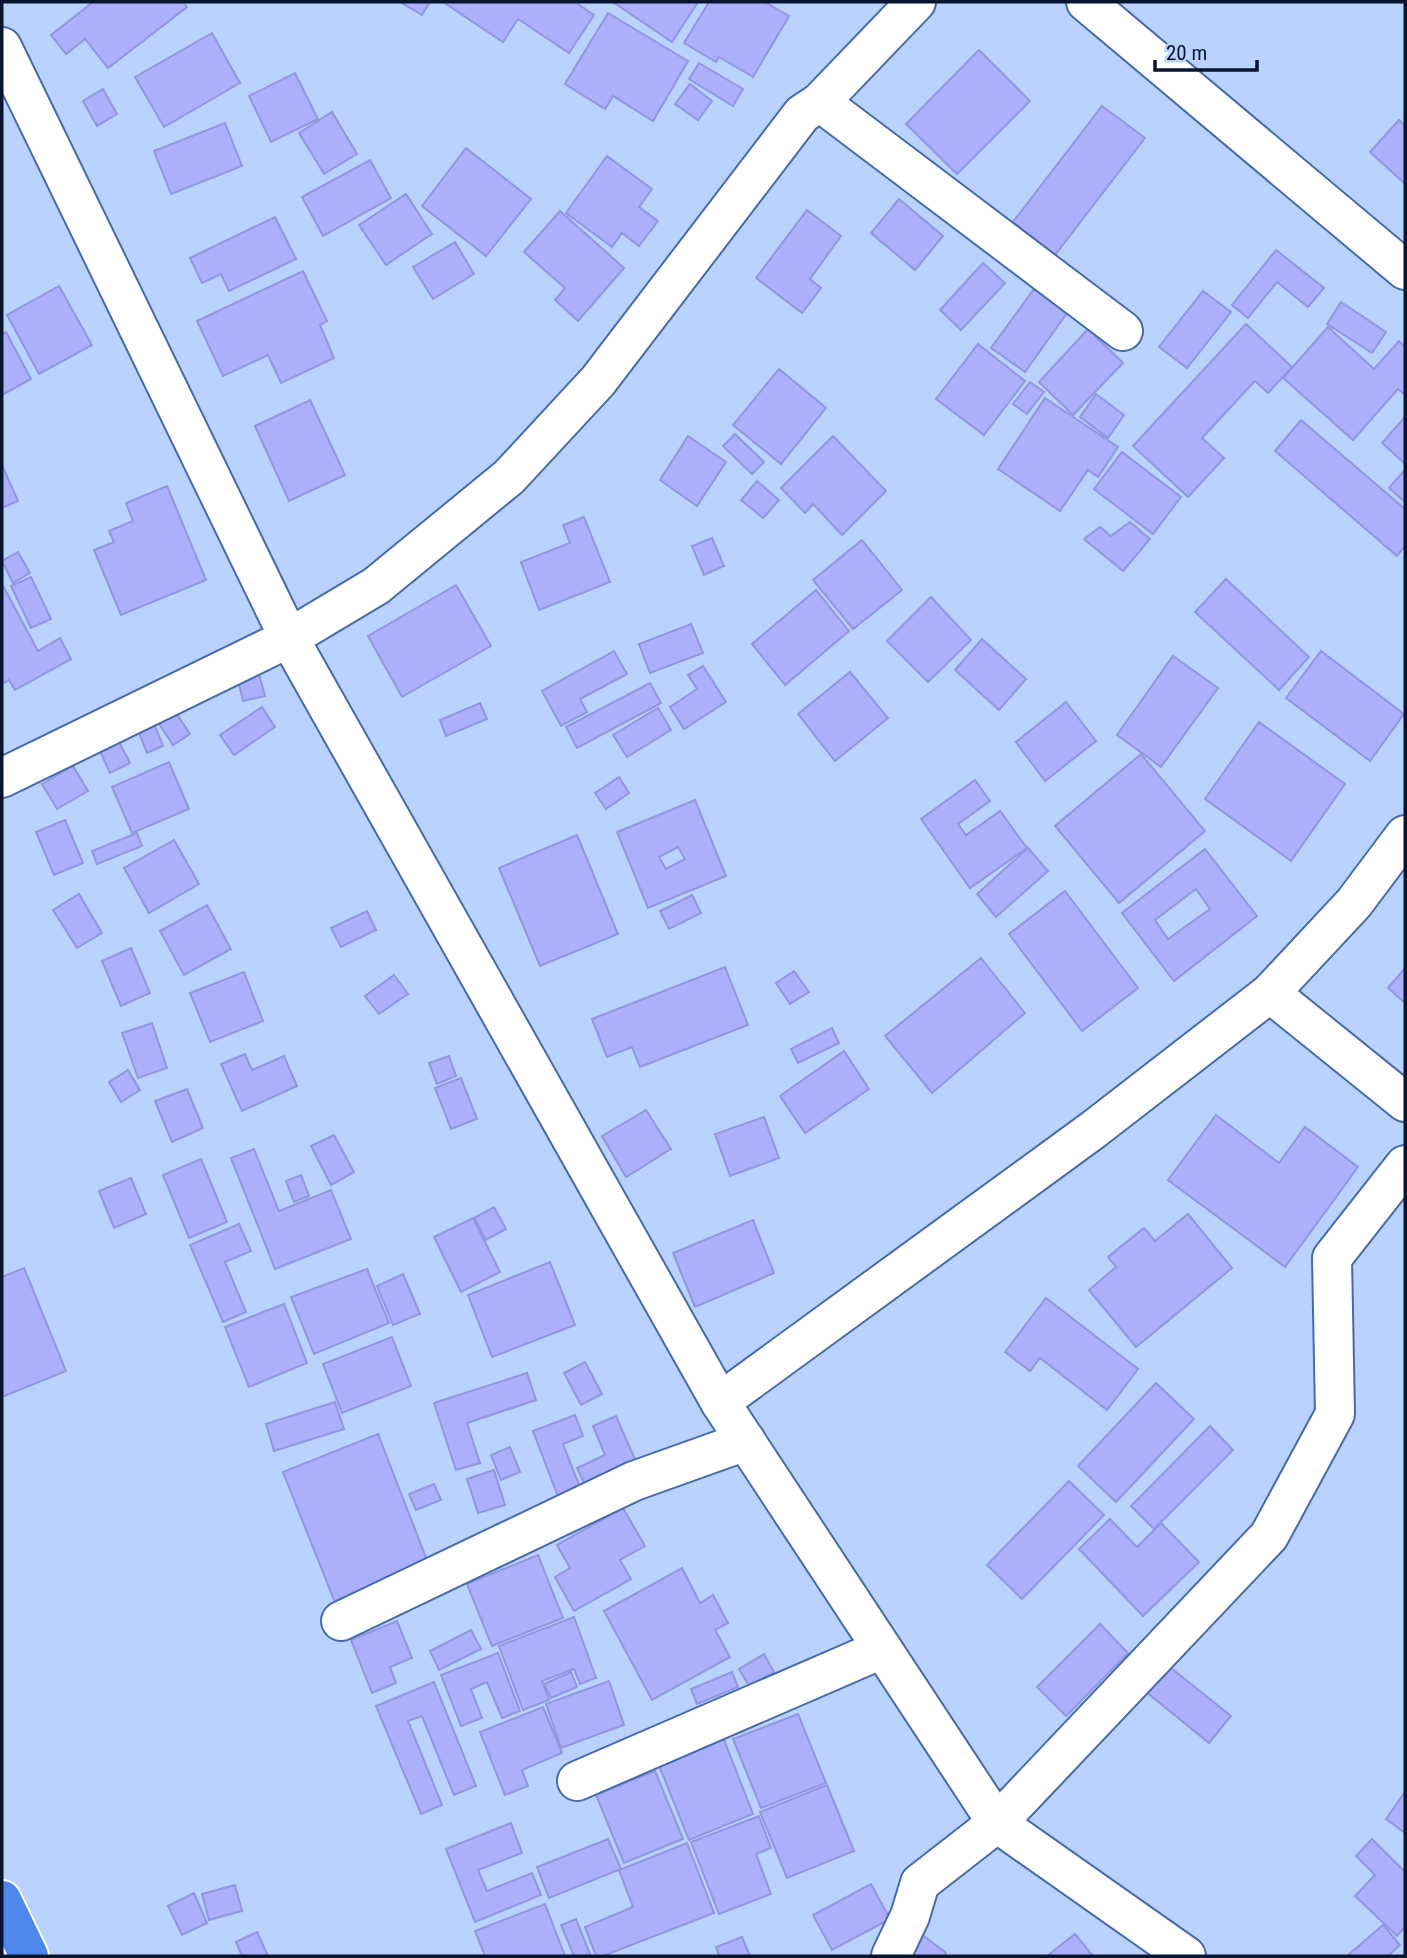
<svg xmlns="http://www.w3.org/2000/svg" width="1407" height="1958" font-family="'Roboto Condensed',sans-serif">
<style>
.building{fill:#abaffc;stroke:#9296e0;stroke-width:2;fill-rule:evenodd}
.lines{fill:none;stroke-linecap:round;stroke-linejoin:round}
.street-casing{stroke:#466aaa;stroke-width:42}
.highway-casing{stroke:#fff;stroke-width:42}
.street{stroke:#fff;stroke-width:38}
.highway{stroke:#4e86eb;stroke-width:38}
</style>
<rect width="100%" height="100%" fill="#bad3fe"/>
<g class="building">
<polygon points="93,2 183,2 187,7 108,68 85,39 66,54 51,35"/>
<polygon points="400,2 430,2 422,15"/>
<polygon points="443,2 575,2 594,15 569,53 518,19 503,42"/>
<polygon points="613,2 698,2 672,42"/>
<polygon points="709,2 765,2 789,16 753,77 719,57 716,62 684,43"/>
<polygon points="608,13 688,61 653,121 613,96 605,109 565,84"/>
<polygon points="212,33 240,83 164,127 135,77"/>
<polygon points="979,50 1030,101 957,174 906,124"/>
<polygon points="699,63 743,89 733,106 689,79"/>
<polygon points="295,73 318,119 271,142 249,96"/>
<polygon points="690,84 712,101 698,120 675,104"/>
<polygon points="103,89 117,114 97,126 83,101"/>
<polygon points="1102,106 1145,138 1055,255 1013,222"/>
<polygon points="332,112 357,154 324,174 299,133"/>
<polygon points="1399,120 1405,126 1405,184 1370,152"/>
<polygon points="225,123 242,166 171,194 154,151"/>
<polygon points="466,148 531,199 486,256 422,206"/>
<polygon points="607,156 652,189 639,207 658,221 639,246 622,233 612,247 566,213"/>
<polygon points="370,160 391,198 323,236 302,197"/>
<polygon points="406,194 432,234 386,265 359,225"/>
<polygon points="899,199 943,236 915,270 871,233"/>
<polygon points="807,210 841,236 810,279 821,288 802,313 756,278"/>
<polygon points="560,211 624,268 578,321 555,300 565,288 524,252"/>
<polygon points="275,217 296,259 229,291 221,274 202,283 190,258"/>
<polygon points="455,242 474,274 433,299 413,267"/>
<polygon points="1276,250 1324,288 1308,307 1277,282 1248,318 1232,305"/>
<polygon points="983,263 1005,283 961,330 940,310"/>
<polygon points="303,271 327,321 320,325 334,358 281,383 268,355 223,376 197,321"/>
<polygon points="59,286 92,345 39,374 7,315"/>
<polygon points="1034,289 1067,313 1025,372 991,348"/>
<polygon points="1203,291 1231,312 1187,368 1159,347"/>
<polygon points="1341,302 1386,332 1372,353 1327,324"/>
<polygon points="1246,324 1292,367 1268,393 1255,381 1202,438 1224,458 1188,497 1133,446"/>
<polygon points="1328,327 1374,369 1399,341 1405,347 1405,395 1398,389 1353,440 1283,378"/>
<polygon points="1088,329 1123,363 1073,415 1039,382"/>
<polygon points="6,332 31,379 2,395 2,334"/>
<polygon points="978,344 1025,381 984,435 936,399"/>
<polygon points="779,369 826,408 781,464 733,425"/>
<polygon points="1030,382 1044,392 1027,414 1013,404"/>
<polygon points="1096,394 1124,415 1108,438 1080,417"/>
<polygon points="1045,398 1118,447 1098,477 1088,470 1060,511 998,469"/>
<polygon points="310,400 345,475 289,501 255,426"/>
<polygon points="1405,417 1405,464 1382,443"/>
<polygon points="1301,420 1405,509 1405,546 1397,556 1275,451"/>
<polygon points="735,434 764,462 752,474 723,446"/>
<polygon points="688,436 726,462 697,506 660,480"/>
<polygon points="833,436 886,491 842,535 813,504 805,513 781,488"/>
<polygon points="1122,452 1181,497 1153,534 1094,489"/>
<polygon points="2,465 18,501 2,508"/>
<polygon points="1403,472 1405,474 1405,502 1389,488"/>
<polygon points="757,481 779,500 763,518 741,500"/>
<polygon points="167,486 206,580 121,615 94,550 114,542 109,531 133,521 126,503"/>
<polygon points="584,517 610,582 539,610 521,562 570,543 563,525"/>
<polygon points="1130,522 1150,539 1123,571 1084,539 1100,527 1111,536"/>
<polygon points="712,538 724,566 704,575 692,546"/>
<polygon points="862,540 902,590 853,629 813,580"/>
<polygon points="18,552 30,573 13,583 2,561"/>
<polygon points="31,577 51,619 31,628 11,586"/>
<polygon points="1226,579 1309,657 1279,690 1195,612"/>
<polygon points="2,584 38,651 60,638 71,659 15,690 9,680 2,684"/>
<polygon points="456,585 491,646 402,697 368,636"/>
<polygon points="816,590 849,631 785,685 752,644"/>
<polygon points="931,597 971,640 928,682 887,641"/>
<polygon points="691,624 703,653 650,673 639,644"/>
<polygon points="982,639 1026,679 999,710 955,670"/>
<polygon points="614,651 627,674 580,699 587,712 561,726 542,691"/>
<polygon points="1321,651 1404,714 1370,761 1286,698"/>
<polygon points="1173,656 1218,688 1161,767 1117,735"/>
<polygon points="703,666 726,702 684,729 670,707 697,689 688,675"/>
<polygon points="258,670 265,696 243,701 237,676"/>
<polygon points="850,672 888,718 835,761 798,714"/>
<polygon points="650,683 661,703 577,748 566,727"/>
<polygon points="1066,702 1096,741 1045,781 1016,742"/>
<polygon points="480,703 487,719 446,736 440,720"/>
<polygon points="262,707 275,727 234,755 220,735"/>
<polygon points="173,708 190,734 173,745 156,719"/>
<polygon points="658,708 671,730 627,757 613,735"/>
<polygon points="153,721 163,746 147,753 137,728"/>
<polygon points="1259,722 1345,784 1291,861 1205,799"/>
<polygon points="117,738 130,763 110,773 98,747"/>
<polygon points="1141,754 1205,831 1119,903 1055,826"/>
<polygon points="169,762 189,809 132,833 112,787"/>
<polygon points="73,766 88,791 57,809 42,784"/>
<polygon points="619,777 629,793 606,809 595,793"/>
<polygon points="975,780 990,801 958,824 966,835 1000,811 1027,848 970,888 921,819"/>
<path d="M695,800l31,76 -78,32 -31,-76zM678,847l7,12 -19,10 -7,-12z"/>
<polygon points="65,820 83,863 54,875 36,832"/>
<polygon points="137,833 142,846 97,864 92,851"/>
<polygon points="577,835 618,934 540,966 499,868"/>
<polygon points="174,840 199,884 149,913 124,868"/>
<polygon points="1028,848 1048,871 996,917 977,894"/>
<path d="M1205,849l52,67 -83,65 -52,-68zM1196,889l14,20 -42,30 -13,-19z"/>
<polygon points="1065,891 1138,988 1082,1031 1009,934"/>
<polygon points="79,894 102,933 77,948 53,910"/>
<polygon points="692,895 701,913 669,929 660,911"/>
<polygon points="207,905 231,949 184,975 160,931"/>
<polygon points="367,911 376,930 341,947 331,928"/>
<polygon points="131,948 150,993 121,1006 102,961"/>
<polygon points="981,958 1025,1013 932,1093 885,1036"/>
<polygon points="725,967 748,1025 640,1067 632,1047 607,1057 592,1019"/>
<polygon points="1405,968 1405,1003 1388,988"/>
<polygon points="794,971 809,992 790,1004 776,983"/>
<polygon points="244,972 263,1021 210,1042 190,993"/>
<polygon points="394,975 408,994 379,1014 365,996"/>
<polygon points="152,1023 167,1068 138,1078 122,1033"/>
<polygon points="832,1028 839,1043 798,1063 791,1049"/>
<polygon points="844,1051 869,1089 805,1133 780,1096"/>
<polygon points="245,1054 252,1070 284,1056 297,1086 242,1111 221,1064"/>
<polygon points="449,1056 456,1076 437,1084 429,1063"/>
<polygon points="128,1070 140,1090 121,1102 109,1082"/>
<polygon points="461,1078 477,1119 451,1129 435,1088"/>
<polygon points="187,1089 203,1128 172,1142 155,1101"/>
<polygon points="646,1110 671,1149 626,1177 602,1136"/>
<polygon points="1216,1115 1279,1163 1305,1127 1358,1167 1285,1267 1168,1180"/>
<polygon points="764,1117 779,1158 730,1176 715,1134"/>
<polygon points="334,1135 354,1172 331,1185 311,1146"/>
<polygon points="254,1149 279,1211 331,1190 351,1239 275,1269 231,1158"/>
<polygon points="201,1159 227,1222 189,1238 163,1175"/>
<polygon points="301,1175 309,1196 294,1202 286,1181"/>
<polygon points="131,1178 146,1214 114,1228 99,1191"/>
<polygon points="494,1207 506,1229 486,1240 474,1218"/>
<polygon points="1188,1214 1232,1268 1136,1347 1089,1290 1116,1267 1108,1257 1144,1228 1155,1241"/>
<polygon points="473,1218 500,1272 461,1292 434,1237"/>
<polygon points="753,1220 774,1273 695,1307 673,1253"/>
<polygon points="239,1224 251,1251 225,1262 246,1312 223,1322 190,1245"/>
<polygon points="550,1262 575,1325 492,1357 468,1295"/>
<polygon points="24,1268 66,1371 2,1397 2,1277"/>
<polygon points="367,1269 389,1323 314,1354 291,1297"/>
<polygon points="403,1274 420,1314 393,1325 377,1286"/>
<polygon points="1046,1298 1138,1369 1107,1410 1040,1358 1030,1371 1005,1352"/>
<polygon points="284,1304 307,1363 249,1387 225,1327"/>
<polygon points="392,1337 411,1386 342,1413 323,1364"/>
<polygon points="585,1362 602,1394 581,1405 564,1373"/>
<polygon points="527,1373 536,1400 467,1423 480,1463 456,1470 434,1403"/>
<polygon points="1156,1383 1194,1419 1116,1502 1078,1466"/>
<polygon points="335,1402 344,1429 274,1451 266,1424"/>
<polygon points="575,1415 583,1436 563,1444 581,1490 559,1499 533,1431"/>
<polygon points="616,1416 637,1464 586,1487 577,1468 605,1455 593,1426"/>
<polygon points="1210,1426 1233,1450 1154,1529 1131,1506"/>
<polygon points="378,1434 430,1568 336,1605 283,1472"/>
<polygon points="510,1447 520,1472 501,1480 491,1455"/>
<polygon points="494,1470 505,1505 478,1513 467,1479"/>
<polygon points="1069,1481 1104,1515 1022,1599 987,1565"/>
<polygon points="434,1484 441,1500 416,1510 409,1494"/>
<polygon points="623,1508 645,1546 620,1560 631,1579 574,1611 555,1577 570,1568 557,1545"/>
<polygon points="1110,1519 1137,1547 1161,1523 1199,1562 1143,1616 1079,1549"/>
<polygon points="538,1555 563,1618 492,1646 467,1584"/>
<polygon points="682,1568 700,1603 713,1595 728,1623 715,1630 730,1657 652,1700 604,1611"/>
<polygon points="574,1617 596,1678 580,1684 574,1669 542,1681 549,1700 523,1710 499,1646"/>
<polygon points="397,1621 412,1658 390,1667 396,1683 372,1693 351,1640"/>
<polygon points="1100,1624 1128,1653 1066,1716 1037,1687"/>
<polygon points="471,1630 481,1649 439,1670 430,1651"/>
<polygon points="498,1653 520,1711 502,1718 487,1682 471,1689 482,1718 461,1726 441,1675"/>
<polygon points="764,1654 774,1672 749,1686 739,1669"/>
<polygon points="1166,1664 1231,1716 1209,1743 1145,1691"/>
<polygon points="571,1672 577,1687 551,1698 544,1684"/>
<polygon points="732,1672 738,1687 697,1704 691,1689"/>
<polygon points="609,1681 624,1725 561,1748 546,1704"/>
<polygon points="434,1682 476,1786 454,1795 422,1716 408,1721 442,1805 421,1814 376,1706"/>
<polygon points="543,1707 562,1753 522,1770 528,1786 505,1795 480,1732"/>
<polygon points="798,1714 826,1783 761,1808 733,1739"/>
<polygon points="723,1737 753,1814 689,1840 658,1763"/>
<polygon points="655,1771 683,1839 624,1863 596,1795"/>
<polygon points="827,1785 854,1851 787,1878 760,1812"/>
<polygon points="1405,1792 1405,1833 1386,1819"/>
<polygon points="759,1816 771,1848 756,1854 771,1894 719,1914 691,1842"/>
<polygon points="511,1823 522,1853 478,1870 487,1891 532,1873 541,1895 475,1922 446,1849"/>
<polygon points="608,1839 621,1869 549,1898 537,1867"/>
<polygon points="1372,1839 1405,1872 1405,1927 1397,1936 1355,1896 1375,1875 1356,1856"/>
<polygon points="687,1843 714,1913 603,1956 596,1956 585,1927 633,1907 619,1870"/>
<polygon points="871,1884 890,1919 832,1950 813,1915"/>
<polygon points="235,1885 242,1911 209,1920 202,1894"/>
<polygon points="194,1893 207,1923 182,1935 168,1906"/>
<polygon points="545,1904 565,1956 485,1956 475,1931"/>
<polygon points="576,1919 590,1954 583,1956 574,1956 561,1925"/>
<polygon points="1383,1925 1400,1945 1388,1956 1347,1956"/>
<polygon points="257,1932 268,1956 242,1956 236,1942"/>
<polygon points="920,1933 946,1953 944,1956 903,1956"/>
<polygon points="1075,1934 1093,1956 1047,1956"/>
<polygon points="742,1937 750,1956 719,1956 716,1947"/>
</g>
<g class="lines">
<defs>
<g id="street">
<polyline points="1086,2 1405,270"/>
<polyline points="2,47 289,638 720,1402 997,1823 1186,1956"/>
<polyline points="820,102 1123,331"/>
<polyline points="2,778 289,638 376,586 509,477 598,381 802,114 820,102 916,2"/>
<polyline points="1270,993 1405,1102"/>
<polyline points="720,1402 1093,1130 1270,993 1354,903 1405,835"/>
<polyline points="341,1621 634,1481 746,1441"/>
<polyline points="577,1781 882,1649"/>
<polyline points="891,1956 910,1916 920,1883 997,1823 1269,1536 1335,1414 1332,1258 1405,1165"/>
</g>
<polyline id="highway" points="2,1900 29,1956"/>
</defs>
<use href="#street" class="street-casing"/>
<use href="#highway" class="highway-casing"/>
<use href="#street" class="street"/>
<use href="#highway" class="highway"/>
</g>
<rect width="1407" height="1958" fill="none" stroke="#07152e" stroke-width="7"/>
<path d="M1155 60v10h102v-10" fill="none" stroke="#07152e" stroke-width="3.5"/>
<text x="1166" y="60" font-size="21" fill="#07152e" stroke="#bad3fe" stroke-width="5" paint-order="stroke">20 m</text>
</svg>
